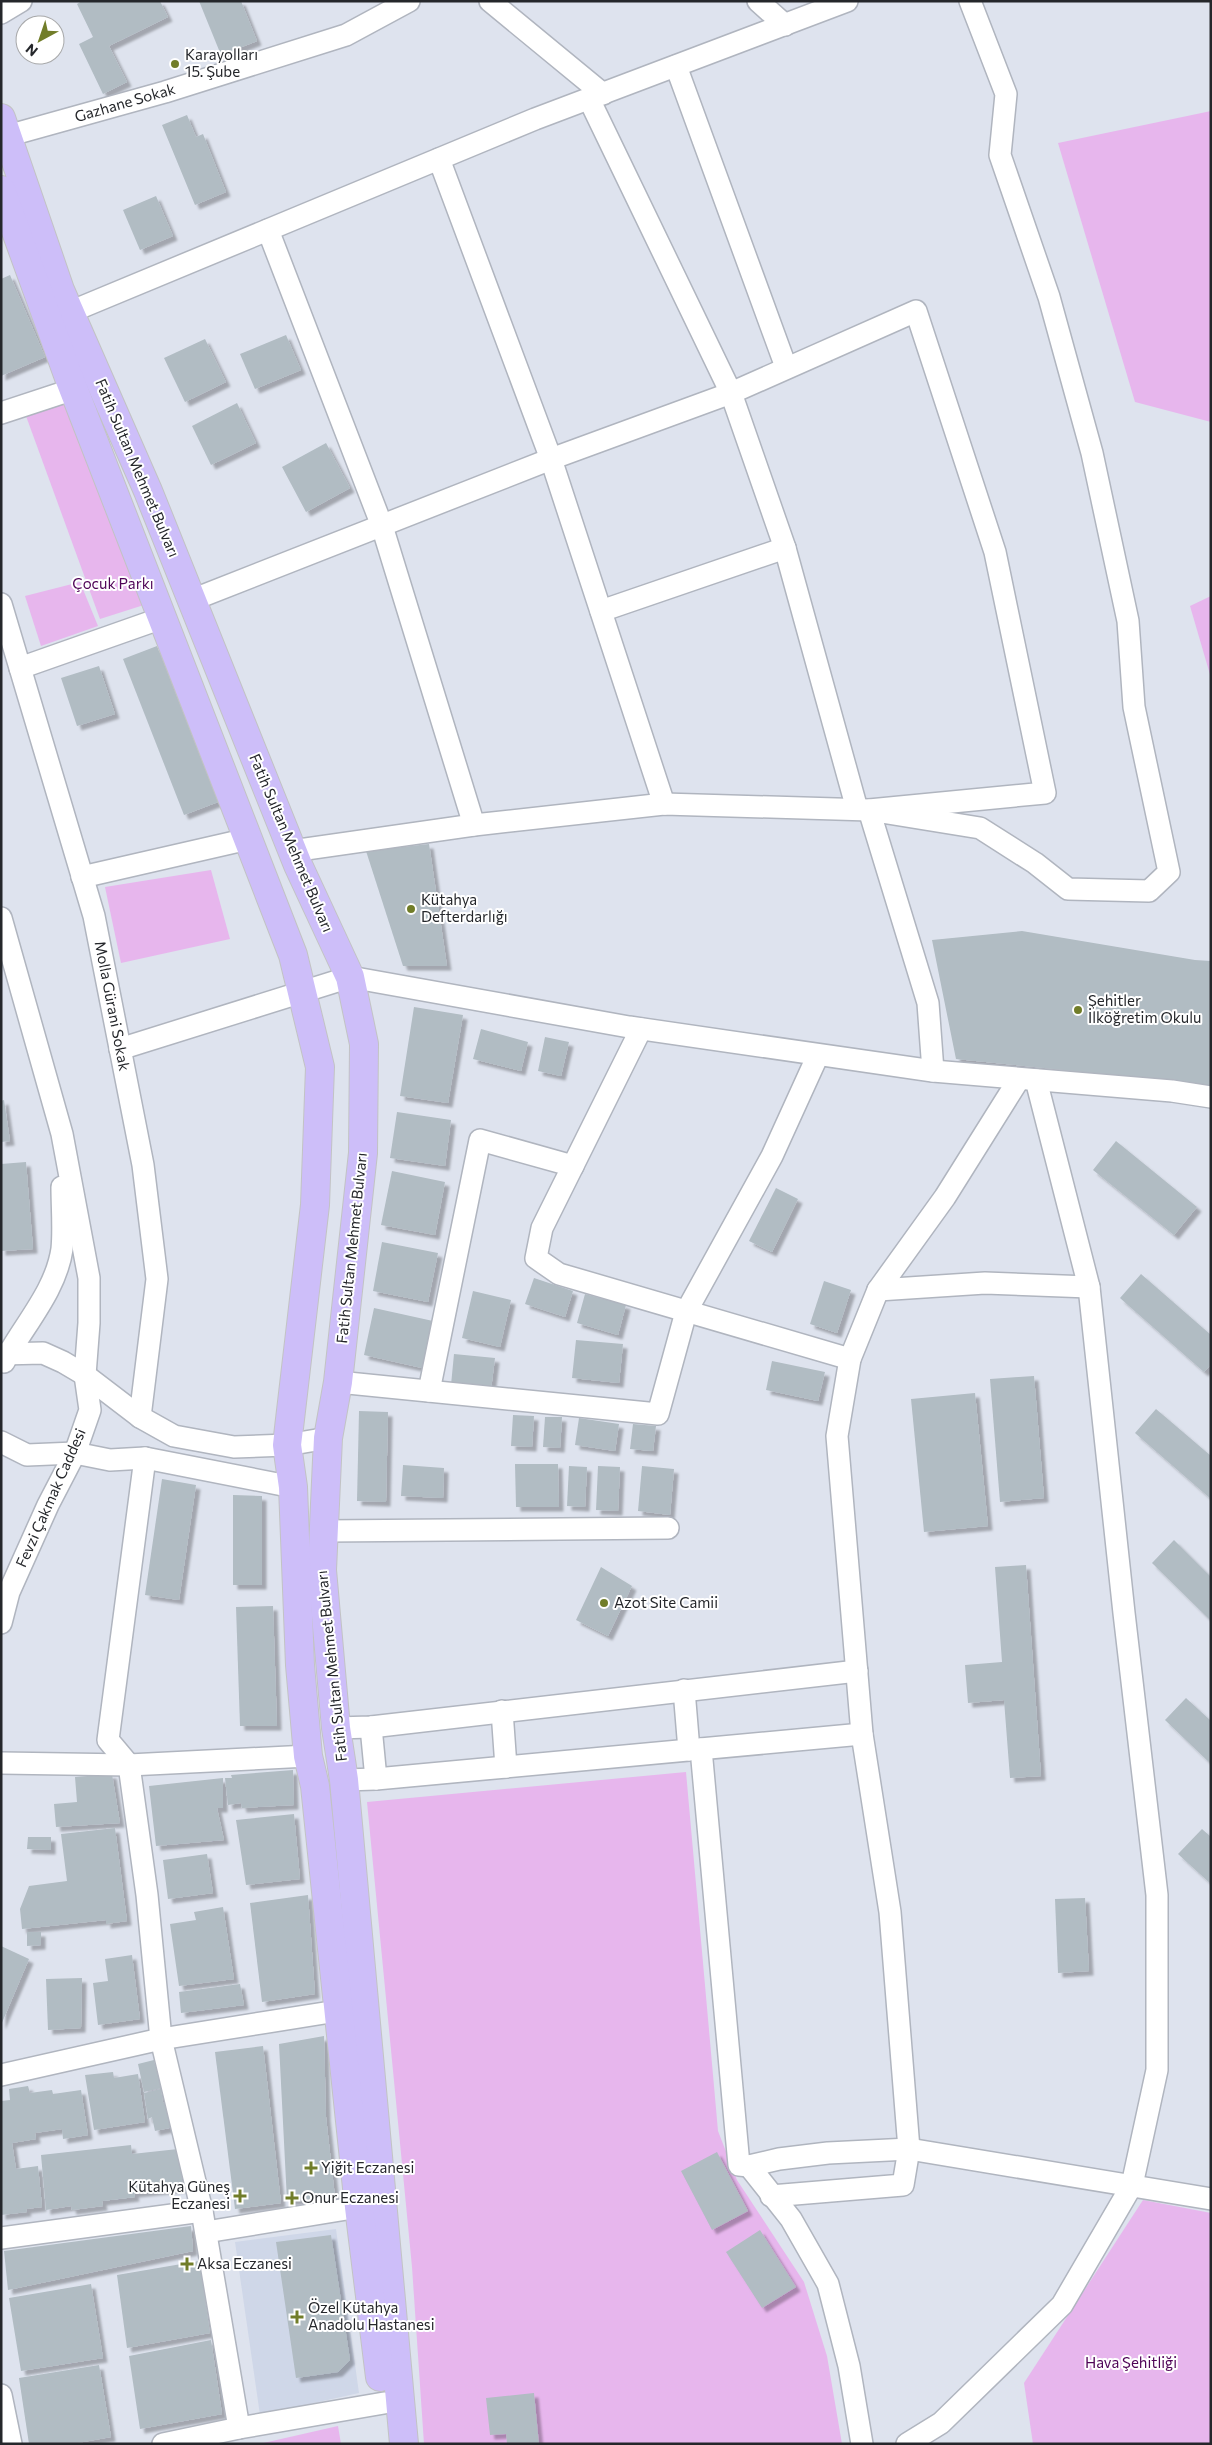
<svg xmlns="http://www.w3.org/2000/svg" width="1212" height="2445" font-family="Commissioner,sans-serif">
<style>
.built{fill:#cfd7e8}
.green{fill:#e7b6ed}
.building{fill:#b1bcc3;filter:url(#shadow)}
.lines{fill:none;stroke-linecap:round;stroke-linejoin:round}
.minor-casing{stroke:#b0b5bf;stroke-width:24}
.major-casing{stroke:#c2c3c4;stroke-width:30}
.minor{stroke:#fff;stroke-width:21}
.major{stroke:#cdbef9;stroke-width:28}
.poi-dot{fill:#717d29;stroke:#fff;stroke-width:2}
.labels{text-anchor:middle;stroke-width:4;stroke-linejoin:round;paint-order:stroke}
.poi-label{font-size:15px;fill:#25272b;stroke:#fff;text-anchor:start}
.street-label{font-size:15px;fill:#25272b;stroke:#fff}
.park-label{font-size:15px;fill:#4f0457;stroke:#fff}
</style>
<defs>
<filter id="shadow"><feDropShadow dx="4.5" dy="4.5" stdDeviation="1" flood-color="#0004"/></filter>
</defs>
<rect width="100%" height="100%" fill="#dee3ee"/>
<polygon class="built" points="336,2229 359,2393 260,2415 235,2242"/>
<g class="green">
<polygon points="1211,111 1211,422 1135,402 1058,143"/>
<polygon points="68,400 147,604 100,619 26,416"/>
<polygon points="80,582 98,626 41,646 25,596"/>
<polygon points="1211,596 1211,678 1190,606"/>
<polygon points="211,870 230,939 121,963 105,887"/>
<polygon points="686,1772 718,2131 737,2180 804,2282 827,2356 842,2444 424,2444 412,2267 367,1802"/>
<polygon points="1143,2200 1211,2213 1211,2444 1033,2444 1024,2383"/>
<polygon points="338,2426 341,2444 259,2444"/>
</g>
<g class="building">
<polygon points="82,1 160,1 168,17 109,46 127,82 103,94 79,44 93,37 77,4"/>
<polygon points="199,1 241,1 257,41 221,55"/>
<polygon points="187,115 196,137 203,134 226,192 195,205 162,125"/>
<polygon points="156,196 173,236 140,250 123,210"/>
<polygon points="10,275 45,357 1,376 1,279"/>
<polygon points="286,335 301,370 255,389 240,354"/>
<polygon points="205,339 226,382 185,402 164,358"/>
<polygon points="237,403 256,443 211,465 192,426"/>
<polygon points="326,443 350,488 306,512 282,467"/>
<polygon points="157,646 218,802 184,815 123,659"/>
<polygon points="99,666 115,714 77,726 61,678"/>
<polygon points="429,844 447,966 403,966 366,851"/>
<polygon points="1022,931 1195,960 1211,961 1211,1088 1194,1083 956,1059 932,940"/>
<polygon points="414,1007 463,1015 448,1103 400,1096"/>
<polygon points="481,1029 528,1042 521,1071 473,1059"/>
<polygon points="545,1037 569,1042 561,1076 538,1071"/>
<polygon points="4,1100 10,1141 1,1142 1,1101"/>
<polygon points="397,1112 451,1120 445,1166 390,1158"/>
<polygon points="1116,1141 1197,1207 1174,1235 1093,1170"/>
<polygon points="26,1162 33,1249 1,1251 1,1164"/>
<polygon points="392,1171 445,1182 435,1235 381,1225"/>
<polygon points="776,1188 798,1199 772,1252 749,1241"/>
<polygon points="382,1242 438,1253 428,1302 373,1291"/>
<polygon points="1141,1274 1211,1335 1211,1365 1204,1372 1120,1298"/>
<polygon points="534,1278 573,1291 565,1317 525,1304"/>
<polygon points="824,1281 851,1290 837,1333 810,1324"/>
<polygon points="473,1291 511,1300 500,1347 462,1338"/>
<polygon points="585,1294 626,1305 618,1335 577,1323"/>
<polygon points="374,1308 433,1321 422,1368 364,1355"/>
<polygon points="576,1340 623,1344 619,1383 572,1378"/>
<polygon points="454,1354 495,1358 491,1389 451,1385"/>
<polygon points="772,1361 825,1372 818,1401 766,1390"/>
<polygon points="1034,1376 1044,1498 1000,1502 990,1379"/>
<polygon points="975,1393 988,1526 924,1532 911,1399"/>
<polygon points="1156,1409 1211,1456 1211,1499 1135,1433"/>
<polygon points="359,1411 388,1412 386,1502 357,1501"/>
<polygon points="513,1415 534,1416 532,1447 511,1446"/>
<polygon points="545,1417 562,1417 560,1448 543,1447"/>
<polygon points="579,1418 619,1424 615,1451 575,1445"/>
<polygon points="633,1424 656,1426 653,1451 630,1449"/>
<polygon points="515,1464 558,1464 559,1507 516,1507"/>
<polygon points="403,1465 444,1468 443,1498 401,1496"/>
<polygon points="569,1466 587,1467 585,1507 567,1506"/>
<polygon points="598,1466 620,1467 618,1511 596,1510"/>
<polygon points="642,1466 674,1469 670,1515 638,1511"/>
<polygon points="162,1479 196,1485 179,1600 145,1595"/>
<polygon points="233,1495 262,1496 262,1585 233,1585"/>
<polygon points="1174,1540 1211,1577 1211,1621 1152,1563"/>
<polygon points="1026,1565 1041,1776 1010,1778 1004,1700 968,1703 965,1665 1002,1662 995,1567"/>
<polygon points="601,1567 632,1586 608,1636 576,1620"/>
<polygon points="273,1606 277,1726 240,1726 236,1607"/>
<polygon points="1186,1698 1211,1721 1211,1764 1165,1720"/>
<polygon points="293,1770 294,1805 242,1808 241,1803 228,1805 225,1778 232,1778 231,1775"/>
<polygon points="112,1774 120,1823 56,1827 54,1804 77,1802 75,1777"/>
<polygon points="223,1778 223,1808 217,1808 224,1840 156,1846 149,1786"/>
<polygon points="294,1814 300,1879 246,1885 236,1820"/>
<polygon points="115,1828 127,1921 106,1924 106,1920 22,1929 20,1909 29,1886 67,1881 61,1834"/>
<polygon points="1202,1829 1211,1837 1211,1884 1178,1854"/>
<polygon points="28,1837 51,1837 51,1850 27,1849"/>
<polygon points="207,1854 213,1893 168,1899 163,1860"/>
<polygon points="308,1895 315,1994 262,2002 250,1903"/>
<polygon points="1085,1898 1089,1971 1058,1973 1055,1899"/>
<polygon points="223,1907 234,1979 179,1986 170,1924 196,1920 194,1912"/>
<polygon points="27,1932 41,1932 41,1945 27,1946"/>
<polygon points="1,1946 29,1959 1,2025"/>
<polygon points="132,1955 140,2019 98,2025 93,1983 108,1981 105,1959"/>
<polygon points="82,1978 81,2028 48,2030 46,1979"/>
<polygon points="240,1984 244,2005 181,2013 179,1992"/>
<polygon points="324,2036 326,2117 335,2197 287,2201 279,2044"/>
<polygon points="263,2046 281,2203 235,2209 215,2052"/>
<polygon points="154,2060 161,2088 144,2092 138,2064"/>
<polygon points="113,2072 114,2078 138,2074 145,2122 94,2130 85,2075"/>
<polygon points="28,2086 30,2093 52,2090 53,2094 81,2090 88,2135 63,2139 62,2129 35,2133 36,2139 12,2143 16,2169 38,2166 42,2207 26,2209 27,2212 1,2215 1,2101 10,2100 9,2089"/>
<polygon points="161,2089 163,2103 173,2101 179,2126 155,2131 152,2117 148,2119 144,2093"/>
<polygon points="131,2145 132,2154 178,2149 183,2188 134,2193 135,2197 102,2201 103,2206 72,2210 71,2206 46,2210 41,2155"/>
<polygon points="717,2152 748,2211 712,2230 681,2171"/>
<polygon points="191,2226 193,2251 8,2290 4,2251"/>
<polygon points="760,2230 796,2287 762,2308 726,2252"/>
<polygon points="331,2235 350,2360 338,2372 296,2378 276,2242"/>
<polygon points="199,2261 210,2333 127,2348 117,2275"/>
<polygon points="91,2284 103,2358 21,2371 9,2298"/>
<polygon points="211,2340 222,2414 140,2429 129,2356"/>
<polygon points="99,2365 111,2437 72,2444 29,2444 19,2378"/>
<polygon points="534,2393 539,2444 507,2444 506,2434 490,2435 486,2398"/>
</g>
<g class="lines">
<defs>
<g id="minor">
<polyline points="490,1 603,94"/>
<polyline points="758,1 785,25"/>
<polyline points="1,13 21,1"/>
<polyline points="676,66 786,367"/>
<polyline points="589,99 731,393 785,548 857,809"/>
<polyline points="7,136 165,92 346,35 409,1"/>
<polyline points="439,159 551,459 664,804"/>
<polyline points="268,230 382,526 474,825"/>
<polyline points="70,312 535,119 847,1"/>
<polyline points="1,413 74,389"/>
<polyline points="192,600 551,459 731,393 916,311 995,552 1045,793 869,810 664,804 474,825 292,851"/>
<polyline points="1,604 94,916 143,1165 157,1279 140,1417"/>
<polyline points="601,611 785,548"/>
<polyline points="20,668 162,618"/>
<polyline points="82,877 248,839"/>
<polyline points="1,918 62,1134 89,1278 89,1323 85,1375 90,1410 75,1453 48,1505 9,1592 1,1623"/>
<polyline points="641,1029 542,1228 536,1258 559,1274 850,1359"/>
<polyline points="120,1049 350,977 629,1027 933,1071 1172,1091 1211,1097"/>
<polyline points="933,1071 928,1003 869,810 980,828 1035,863 1068,889 1149,891 1169,872 1134,707 1128,621 1092,453 1049,297 1000,155 1006,94 970,1"/>
<polyline points="878,1290 985,1283 1089,1287"/>
<polyline points="1,1354 43,1353 63,1362 85,1375 140,1417 174,1436 234,1447 287,1445 328,1438"/>
<path d="M4,1362c19,-36 52,-71 58,-113 2,-20 0,-42 0,-62"/>
<polyline points="338,1382 658,1414 686,1312 772,1156 818,1055"/>
<polyline points="429,1391 480,1140 573,1166"/>
<polyline points="1,1442 27,1455 75,1453 110,1460 145,1458 293,1487"/>
<polyline points="145,1458 108,1740 129,1765 147,1895 161,2039 202,2211 239,2428"/>
<polyline points="324,1531 668,1528"/>
<polyline points="684,1690 689,1750"/>
<polyline points="502,1711 506,1767"/>
<polyline points="371,1727 376,1779"/>
<polyline points="336,1728 371,1727 857,1671"/>
<polyline points="701,1749 739,2165 749,2166"/>
<polyline points="1,1763 129,1765 308,1756"/>
<polyline points="344,1780 376,1779 862,1734"/>
<polyline points="1,2075 161,2039 337,2011"/>
<polyline points="771,2196 903,2185 909,2149 890,1912 862,1734 837,1436 850,1359 878,1290 945,1197 1019,1079"/>
<polyline points="206,2232 359,2207"/>
<polyline points="1,2238 202,2211"/>
<polyline points="1,2395 11,2444"/>
<polyline points="163,2444 239,2428 384,2403"/>
<polyline points="862,2444 849,2366 828,2284 791,2219 749,2166 779,2159 828,2153 909,2149 1211,2199"/>
<polyline points="907,2444 941,2423 1062,2305 1132,2185 1157,2070 1157,1895 1124,1613 1089,1287 1036,1080"/>
</g>
<g id="major">
<polyline points="1,118 60,290 148,491 298,865 350,977 364,1044 363,1153 338,1382 328,1438 322,1570 336,1728 344,1780 404,2444"/>
<polyline points="1,190 68,375 293,955 320,1067 315,1205 287,1445 293,1487 300,1665 308,1756 315,1786 359,2207 380,2377"/>
</g>
</defs>
<use href="#minor" class="minor-casing"/>
<use href="#major" class="major-casing"/>
<use href="#minor" class="minor"/>
<use href="#major" class="major"/>
</g>
<g class="poi-dot">
<circle cx="175" cy="64" r="5"/>
<circle cx="411" cy="909" r="5"/>
<circle cx="1078" cy="1010" r="5"/>
<circle cx="604" cy="1603" r="5"/>
<path d="M308.5 2160.5h5v5h5v5h-5v5h-5v-5h-5v-5h5z"/>
<path d="M237.5 2188.5h5v5h5v5h-5v5h-5v-5h-5v-5h5z"/>
<path d="M289.5 2190.5h5v5h5v5h-5v5h-5v-5h-5v-5h5z"/>
<path d="M184.5 2256.5h5v5h5v5h-5v5h-5v-5h-5v-5h5z"/>
<path d="M294.5 2309.5h5v5h5v5h-5v5h-5v-5h-5v-5h5z"/>
</g>
<g class="labels">
<g class="poi-label">
<text x="185" y="60">Karayolları<tspan x="185" dy="17">15. Şube</tspan></text>
<text x="421" y="905">Kütahya<tspan x="421" dy="17">Defterdarlığı</tspan></text>
<text x="1088" y="1006">Şehitler<tspan x="1088" dy="17">İlköğretim Okulu</tspan></text>
<text x="614" y="1608">Azot Site Camii</text>
<text x="321" y="2173">Yiğit Eczanesi</text>
<text x="230" y="2192" text-anchor="end">Kütahya Güneş<tspan x="230" dy="17">Eczanesi</tspan></text>
<text x="302" y="2203">Onur Eczanesi</text>
<text x="197" y="2269">Aksa Eczanesi</text>
<text x="308" y="2313">Özel Kütahya<tspan x="308" dy="17">Anadolu Hastanesi</tspan></text>
</g>
<g class="street-label">
<text transform="translate(125 103) rotate(-16)" y="5">Gazhane Sokak</text>
<text transform="translate(137 468) rotate(67)" y="5">Fatih Sultan Mehmet Bulvarı</text>
<text transform="translate(291 843) rotate(67)" y="5">Fatih Sultan Mehmet Bulvarı</text>
<text transform="translate(112 1006) rotate(79)" y="5">Molla Gürani Sokak</text>
<text transform="translate(352 1248) rotate(-84)" y="5">Fatih Sultan Mehmet Bulvarı</text>
<text transform="translate(51 1498) rotate(-66)" y="5">Fevzi Çakmak Caddesi</text>
<text transform="translate(332 1666) rotate(-96)" y="5">Fatih Sultan Mehmet Bulvarı</text>
</g>
<g class="park-label">
<text x="113" y="589">Çocuk Parkı</text>
<text x="1131" y="2368">Hava Şehitliği</text>
</g>
</g>
<rect width="1212" height="2445" fill="none" stroke="#25272b" stroke-width="5"/>
<g transform="translate(40 40) rotate(220)"><circle r="24" fill="#ffffff" stroke="#a8a9aa"/>
<path d="M0-4L9 19L0 12L-9 19Z" fill="#717d29"/>
<text y="-8" font-size="14" font-weight="bold" text-anchor="middle" fill="#25272b">N</text>
</g>
</svg>
